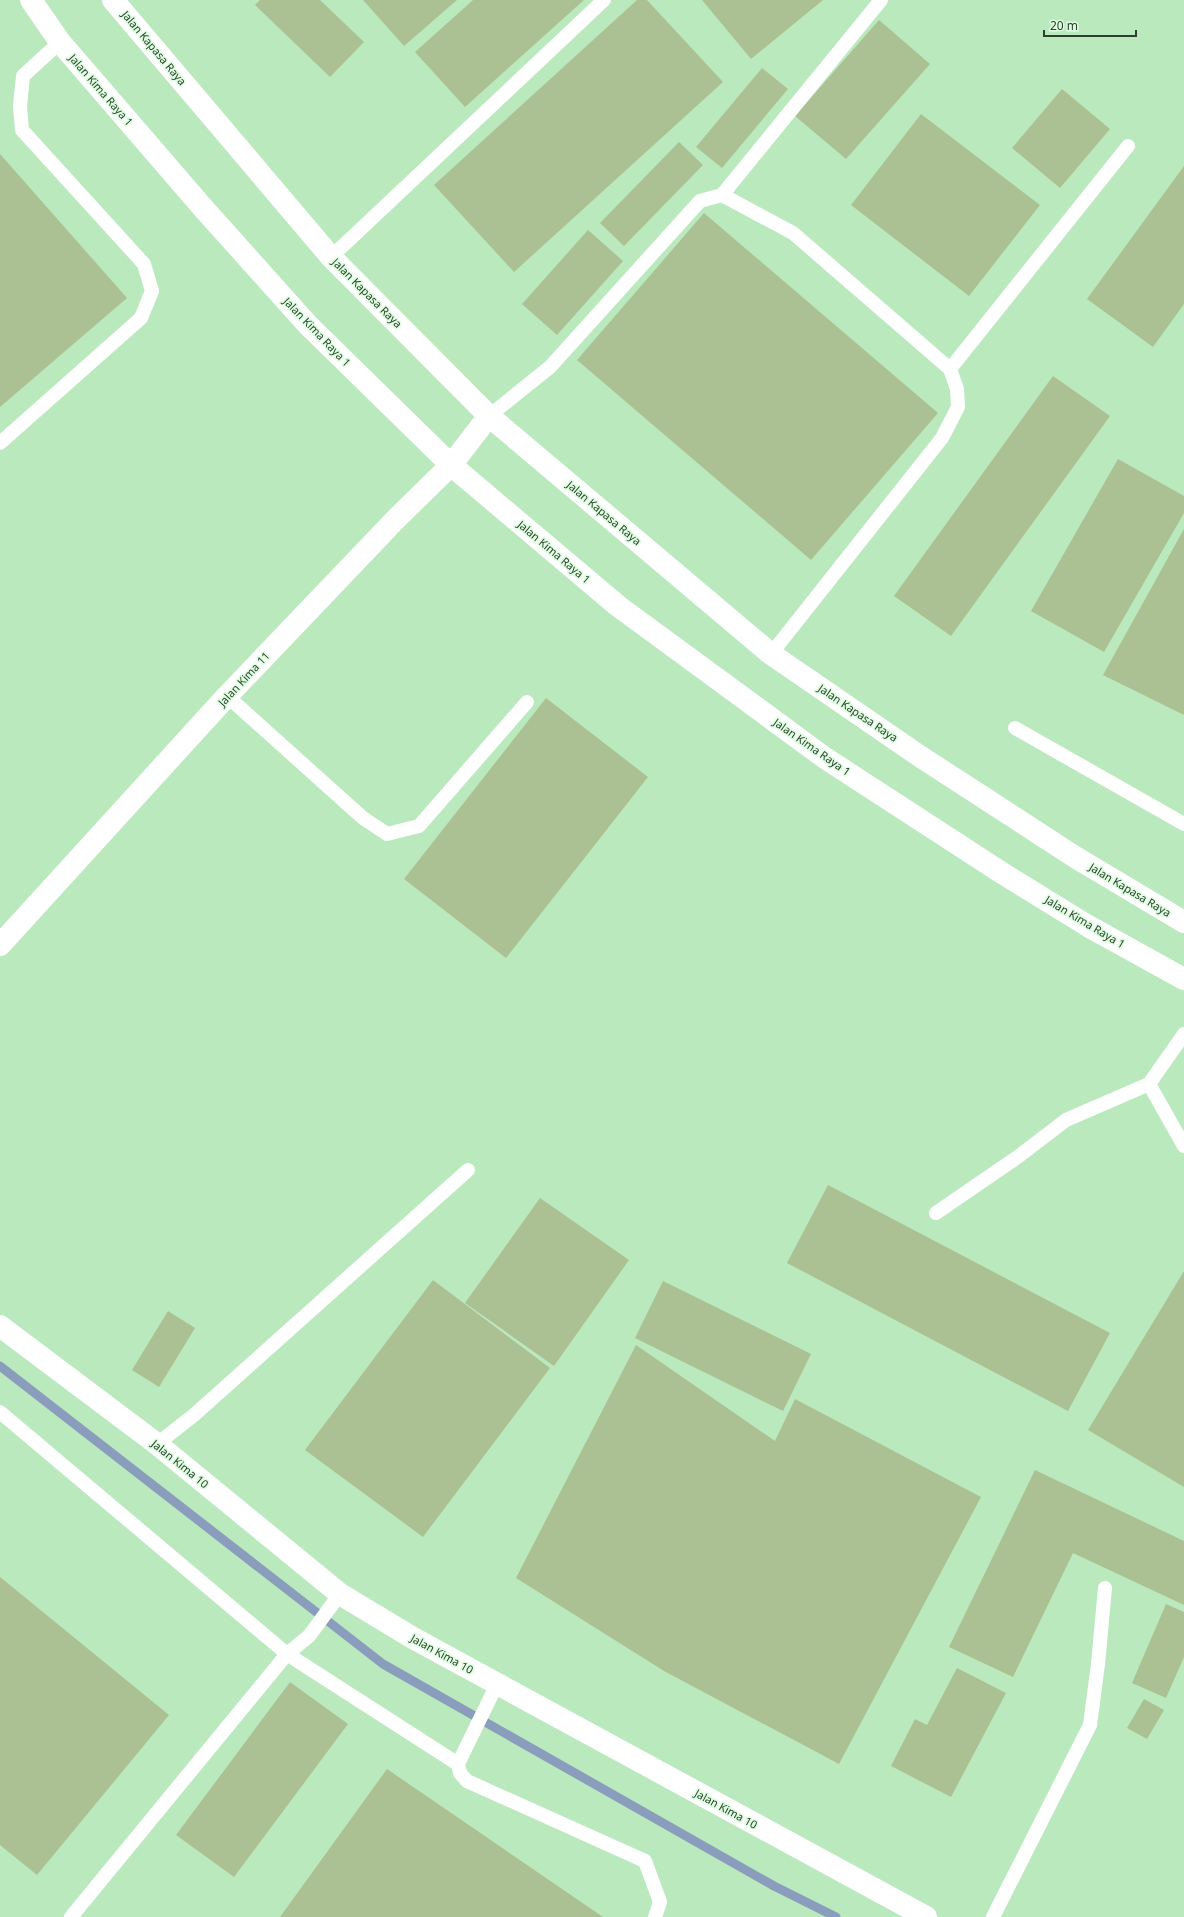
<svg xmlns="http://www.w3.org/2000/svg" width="1184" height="1917" font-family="'Noto Sans',sans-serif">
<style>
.built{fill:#b9e9bd}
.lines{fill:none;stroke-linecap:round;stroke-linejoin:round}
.stream{stroke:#8a9dbc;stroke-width:9}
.building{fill:#acc193}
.lane{stroke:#fff;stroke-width:14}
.street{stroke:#fff;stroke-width:22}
.secondary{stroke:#fff;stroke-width:22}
.labels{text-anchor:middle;stroke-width:3.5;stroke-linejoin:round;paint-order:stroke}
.street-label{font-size:11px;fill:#2e3e2f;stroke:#ddffe0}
</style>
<rect width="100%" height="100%" fill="#caf4ce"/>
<rect class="built" x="0" y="0" width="1184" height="1917"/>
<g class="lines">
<polyline class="stream" points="0,1366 383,1664 774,1886 836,1917"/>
</g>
<g class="building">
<polygon points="260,0 320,0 364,42 330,77 255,5"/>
<polygon points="363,0 457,0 404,46"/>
<polygon points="473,0 584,0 465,107 415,52"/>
<polygon points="637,0 647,0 723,82 514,272 434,185"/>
<polygon points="702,0 823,0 751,59"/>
<polygon points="879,20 930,64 846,159 795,116"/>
<polygon points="762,68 788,89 722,168 696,147"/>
<polygon points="1062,89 1110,129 1060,188 1012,148"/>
<polygon points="921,114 1040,205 969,296 851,205"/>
<polygon points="679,142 703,165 624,246 600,223"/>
<polygon points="0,154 127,298 0,407"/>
<polygon points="1184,166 1184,304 1153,347 1087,299"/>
<polygon points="704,213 938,413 811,560 577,360"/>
<polygon points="588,230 623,261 557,335 522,304"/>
<polygon points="1053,376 1110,416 951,636 894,596"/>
<polygon points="1118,459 1184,496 1184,513 1104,652 1031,611"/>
<polygon points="1184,529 1184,715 1103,675"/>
<polygon points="546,698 648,777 506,958 404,879"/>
<polygon points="828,1185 1110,1333 1068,1411 787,1263"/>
<polygon points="540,1198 629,1260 554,1366 465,1303"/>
<polygon points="1184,1271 1184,1487 1088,1430"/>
<polygon points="433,1280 550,1368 423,1537 305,1450"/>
<polygon points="663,1281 811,1354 783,1411 635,1338"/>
<polygon points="168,1311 195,1328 159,1387 132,1370"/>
<polygon points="636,1345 775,1441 795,1399 981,1497 839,1764 664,1671 516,1578"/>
<polygon points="1035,1470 1184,1541 1184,1605 1073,1553 1013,1677 949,1647"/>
<polygon points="0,1577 169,1715 37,1875 0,1845"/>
<polygon points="1166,1604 1184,1612 1184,1657 1166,1698 1132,1683"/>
<polygon points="957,1668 1006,1693 951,1797 891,1766 915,1719 927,1725"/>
<polygon points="290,1682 348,1724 234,1877 176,1835"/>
<polygon points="1144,1699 1164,1710 1147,1739 1127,1728"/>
<polygon points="387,1769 603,1917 280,1917"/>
</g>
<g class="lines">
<g class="lane">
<polyline points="722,195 881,0"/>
<polyline points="331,257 604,0"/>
<polyline points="950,369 1128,146"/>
<polyline points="489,416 550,367 700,201 722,195 793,233 950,369 957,389 958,407 942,438 771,654"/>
<polyline points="0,443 141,318 152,291 144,264 22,130 20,106 23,76 60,42"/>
<polyline points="227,696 363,818 387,834 419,826 527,702"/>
<polyline points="1015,728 1184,824"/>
<polyline points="1149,1084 1184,1146"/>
<polyline points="936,1213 1019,1156 1066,1120 1149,1084 1184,1034"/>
<polyline points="0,1412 287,1654 458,1764"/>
<polyline points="157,1444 194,1415 468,1170"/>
<polyline points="497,1684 458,1764 460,1773 467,1781 645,1861 660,1902 655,1917"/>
<polyline points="71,1917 287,1654 309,1636 340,1594"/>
<polyline points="993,1917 1090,1725 1098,1664 1105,1588"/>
</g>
<g class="street">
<polyline points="0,945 227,696 395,520 451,465 489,416"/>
<polyline points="0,1326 157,1444 340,1594 413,1638 926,1917"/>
</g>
<g class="secondary">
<polyline points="31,0 60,42 204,209 308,325 451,465 618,606 825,758 1002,873 1088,926 1184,979"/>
<polyline points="113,0 331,257 489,416 771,654 921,757 1075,857 1184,922"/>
</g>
</g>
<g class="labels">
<g class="street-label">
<text transform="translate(154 48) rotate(50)" y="4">Jalan Kapasa Raya</text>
<text transform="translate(101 90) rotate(49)" y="4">Jalan Kima Raya 1</text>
<text transform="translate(367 293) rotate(45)" y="4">Jalan Kapasa Raya</text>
<text transform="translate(317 332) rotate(46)" y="4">Jalan Kima Raya 1</text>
<text transform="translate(604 513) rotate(40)" y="4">Jalan Kapasa Raya</text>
<text transform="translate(554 552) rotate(40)" y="4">Jalan Kima Raya 1</text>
<text transform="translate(244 679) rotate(-47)" y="4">Jalan Kima 11</text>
<text transform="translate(858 713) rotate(34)" y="4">Jalan Kapasa Raya</text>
<text transform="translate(812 747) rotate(35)" y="4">Jalan Kima Raya 1</text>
<text transform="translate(1130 890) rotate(31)" y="4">Jalan Kapasa Raya</text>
<text transform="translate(1085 922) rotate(31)" y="4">Jalan Kima Raya 1</text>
<text transform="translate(180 1464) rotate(39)" y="4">Jalan Kima 10</text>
<text transform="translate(442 1654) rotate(29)" y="4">Jalan Kima 10</text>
<text transform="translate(726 1809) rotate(29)" y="4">Jalan Kima 10</text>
</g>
</g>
<path d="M1044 30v6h92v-6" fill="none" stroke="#2e3e2f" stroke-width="2"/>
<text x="1050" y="30" font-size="12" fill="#2e3e2f" stroke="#ddffe0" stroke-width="3" paint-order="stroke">20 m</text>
</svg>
